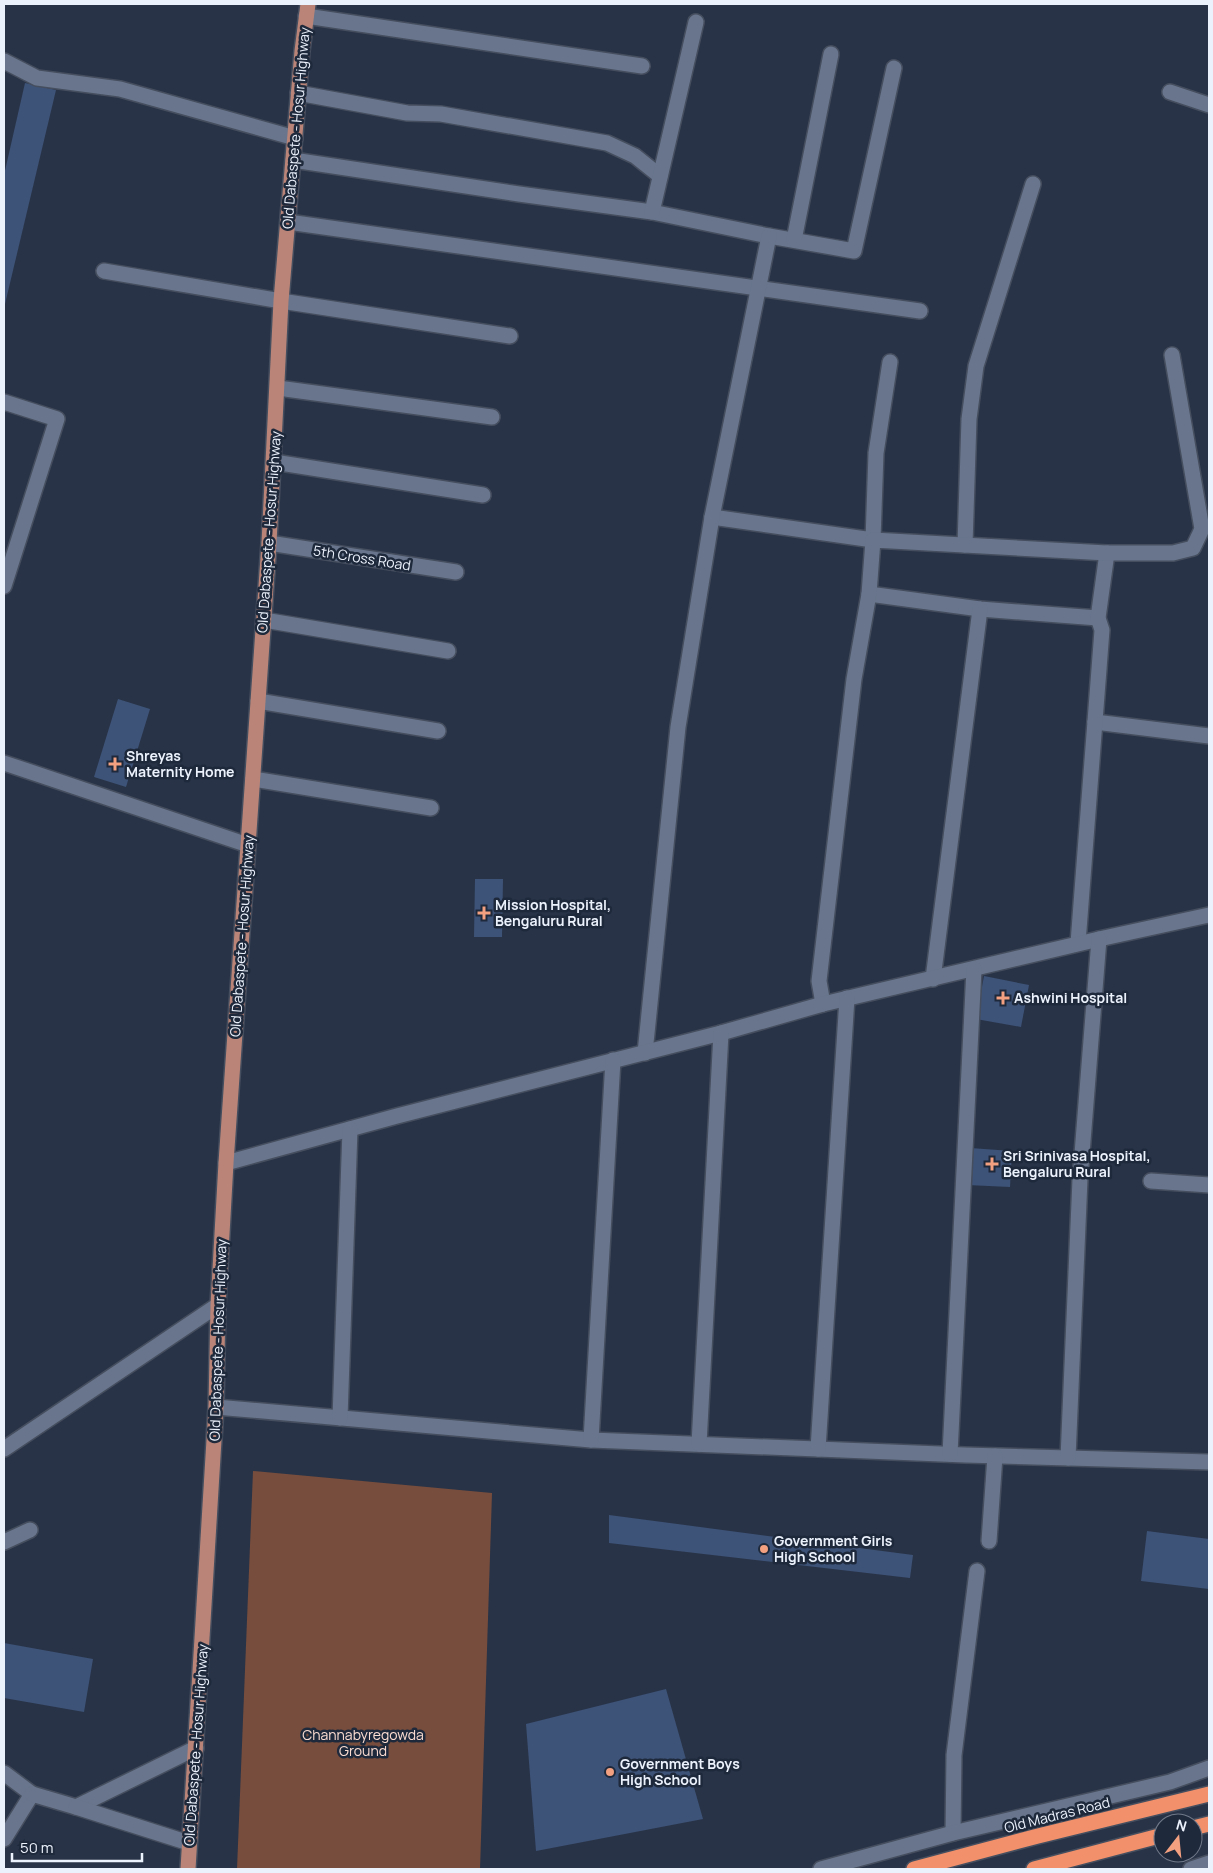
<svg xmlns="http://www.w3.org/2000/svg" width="1213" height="1873" font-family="Manrope,sans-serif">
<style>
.green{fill:#774d3d}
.building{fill:#3e5378}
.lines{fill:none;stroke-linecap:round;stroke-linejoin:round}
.minor-casing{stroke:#454e5e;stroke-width:18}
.major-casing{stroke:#454e5e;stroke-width:18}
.highway-casing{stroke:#454e5e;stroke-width:18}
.minor{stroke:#68758c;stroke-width:15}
.major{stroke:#ba8578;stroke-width:15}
.highway{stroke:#f1906a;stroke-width:15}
.poi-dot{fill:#f2a080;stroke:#1e293c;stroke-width:2}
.labels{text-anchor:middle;stroke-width:5;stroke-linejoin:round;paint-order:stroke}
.street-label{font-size:14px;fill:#ecf2fc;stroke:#1e293c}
.poi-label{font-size:14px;font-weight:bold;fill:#ecf2fc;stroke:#1e293c;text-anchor:start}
.park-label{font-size:14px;fill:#fcddd1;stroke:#1e293c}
</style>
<rect width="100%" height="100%" fill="#283347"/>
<polygon class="green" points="253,1471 492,1493 480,1869 237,1869"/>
<g class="building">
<polygon points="25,83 56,90 5,304 4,303 4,175"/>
<polygon points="118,699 150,709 126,787 94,777"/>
<polygon points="475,879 503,879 502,937 474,937"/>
<polygon points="984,976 1029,985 1021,1027 976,1019"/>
<polygon points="970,1148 1012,1151 1010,1187 967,1185"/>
<polygon points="609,1515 913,1555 910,1578 609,1543"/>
<polygon points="1147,1531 1209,1539 1209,1589 1141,1581"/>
<polygon points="4,1643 93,1659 84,1712 4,1698"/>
<polygon points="666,1689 703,1819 536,1851 526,1724"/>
</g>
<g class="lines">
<defs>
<g id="minor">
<polyline points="306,16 642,66"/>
<polyline points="4,61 37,78 120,89 295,138"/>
<polyline points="1170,92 1209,105"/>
<polyline points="298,93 407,113 441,114 607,143 635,156 660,176"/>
<polyline points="293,160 519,194 652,212 769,236 854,251 894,68"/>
<polyline points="652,212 696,22"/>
<polyline points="288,222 920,311"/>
<polyline points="794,240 831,54"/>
<polyline points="104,271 281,301 510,336"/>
<polyline points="278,388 492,417"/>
<polyline points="4,402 57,419 4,586"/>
<polyline points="274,462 483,495"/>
<polyline points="712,517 873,540 876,453 890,362"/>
<polyline points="269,543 456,572"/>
<polyline points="965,545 969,419 976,366 1033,184"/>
<polyline points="869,594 980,609 1098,618"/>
<polyline points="264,620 448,651"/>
<polyline points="258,701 438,731"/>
<polyline points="1095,722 1209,736"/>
<polyline points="4,763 248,845"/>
<polyline points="253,779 431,808"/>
<polyline points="1078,943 1102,630 1098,618 1107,553"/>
<polyline points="933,979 980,609"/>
<polyline points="823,1004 819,981 854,679 869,594 873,540 1107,553 1173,553 1193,548 1202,529 1172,355"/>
<polyline points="645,1053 678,727 712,517 769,236"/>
<polyline points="226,1163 397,1116 721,1033 823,1004 1099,939 1209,915"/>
<polyline points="1151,1181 1209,1185"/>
<polyline points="216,1407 591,1440 965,1455 1209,1462"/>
<polyline points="340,1418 350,1129"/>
<polyline points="591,1440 613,1060"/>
<polyline points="699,1444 721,1033"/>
<polyline points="4,1449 218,1305"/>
<polyline points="818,1449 847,998"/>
<polyline points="950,1454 974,969"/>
<polyline points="1068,1458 1080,1179 1099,939"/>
<polyline points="989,1541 995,1456"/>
<polyline points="4,1542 30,1530"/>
<polyline points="4,1773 32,1794 4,1839"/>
<polyline points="32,1794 76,1807 196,1748"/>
<polyline points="76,1807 189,1843"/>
<polyline points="953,1833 954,1755 977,1571"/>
<polyline points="821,1869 953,1833 1170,1782 1209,1768"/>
<polyline points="1191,1869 1209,1863"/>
</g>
<polyline id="major" points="188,1869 216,1407 218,1305 226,1163 269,543 281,301 302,51 308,4"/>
<g id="highway">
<polyline points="1193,1828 1209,1824"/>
<polyline points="914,1869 1038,1836 1209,1794"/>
<polyline points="1034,1869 1163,1835"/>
</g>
</defs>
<use href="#minor" class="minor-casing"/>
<use href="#major" class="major-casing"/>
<use href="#highway" class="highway-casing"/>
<use href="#minor" class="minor"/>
<use href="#major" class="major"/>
<use href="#highway" class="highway"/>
</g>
<g class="poi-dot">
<path d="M112.5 756.5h5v5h5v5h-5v5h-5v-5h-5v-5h5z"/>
<path d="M481.5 905.5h5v5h5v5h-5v5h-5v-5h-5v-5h5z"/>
<path d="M1000.5 990.5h5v5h5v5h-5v5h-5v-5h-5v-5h5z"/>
<path d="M989.5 1156.5h5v5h5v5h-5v5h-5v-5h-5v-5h5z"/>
<circle cx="764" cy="1549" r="5"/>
<circle cx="610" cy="1772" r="5"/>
</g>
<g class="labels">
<g class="street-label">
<text transform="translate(296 128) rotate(-85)" y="5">Old Dabaspete - Hosur Highway</text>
<text transform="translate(269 532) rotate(-86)" y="5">Old Dabaspete - Hosur Highway</text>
<text transform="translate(362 558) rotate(9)" y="5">5th Cross Road</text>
<text transform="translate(242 936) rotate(-86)" y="5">Old Dabaspete - Hosur Highway</text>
<text transform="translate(218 1340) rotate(-88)" y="5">Old Dabaspete - Hosur Highway</text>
<text transform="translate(196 1745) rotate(-86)" y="5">Old Dabaspete - Hosur Highway</text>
<text transform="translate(1057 1815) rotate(-14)" y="5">Old Madras Road</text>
</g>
<g class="poi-label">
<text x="126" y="761">Shreyas<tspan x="126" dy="16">Maternity Home</tspan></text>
<text x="495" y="910">Mission Hospital,<tspan x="495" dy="16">Bengaluru Rural</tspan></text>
<text x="1014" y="1003">Ashwini Hospital</text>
<text x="1003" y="1161">Sri Srinivasa Hospital,<tspan x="1003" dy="16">Bengaluru Rural</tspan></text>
<text x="774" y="1546">Government Girls<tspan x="774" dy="16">High School</tspan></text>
<text x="620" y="1769">Government Boys<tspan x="620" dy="16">High School</tspan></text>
</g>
<g class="park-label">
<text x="363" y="1740">Channabyregowda<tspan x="363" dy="16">Ground</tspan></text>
</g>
</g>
<rect width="1213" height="1873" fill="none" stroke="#ecf2fc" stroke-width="10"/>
<g transform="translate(1178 1838) rotate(16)"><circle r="24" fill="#1e293c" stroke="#707989"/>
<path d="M0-4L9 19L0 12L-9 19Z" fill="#f2a080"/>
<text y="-8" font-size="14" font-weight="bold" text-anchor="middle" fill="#ecf2fc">N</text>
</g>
<path d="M12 1853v8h130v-8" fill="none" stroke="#ecf2fc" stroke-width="2.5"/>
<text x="20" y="1853" font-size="15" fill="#ecf2fc" stroke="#1e293c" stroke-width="4" paint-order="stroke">50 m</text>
</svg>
